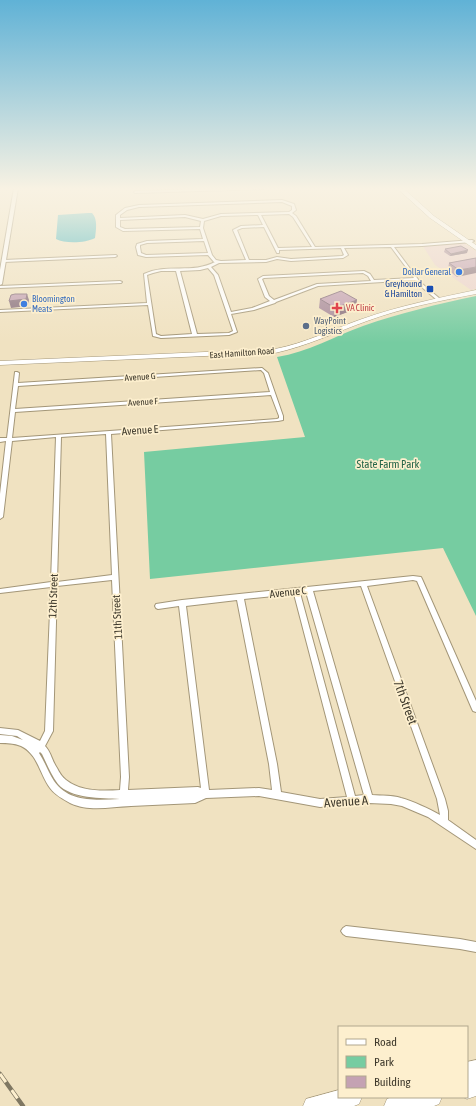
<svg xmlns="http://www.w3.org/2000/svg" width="476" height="1106" font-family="'Asap Condensed',sans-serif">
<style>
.commercial{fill:#ecd3cc}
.green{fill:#76cca1}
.water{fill:#35b0bc}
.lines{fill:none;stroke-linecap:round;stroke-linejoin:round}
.minor-casing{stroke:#a39678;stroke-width:2}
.tertiary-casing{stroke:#a39678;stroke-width:2}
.secondary-casing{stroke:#a39678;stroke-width:1}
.trunk-casing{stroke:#a39678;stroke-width:1}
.minor{fill:#fff;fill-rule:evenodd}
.tertiary{fill:#fff;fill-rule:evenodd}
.secondary{fill:#fff;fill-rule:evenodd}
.trunk{fill:#fff;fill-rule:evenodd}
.rail-casing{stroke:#7f7762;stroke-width:4.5}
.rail{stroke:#fdefce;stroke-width:3;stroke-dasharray:10;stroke-linecap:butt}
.wall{fill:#a98b9a}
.shaded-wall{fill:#89717d}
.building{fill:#c4a2b3;stroke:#89717d}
.shop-dot{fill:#3f7fe0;stroke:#fdefce;stroke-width:1.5}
.transit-dot{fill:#1a4fb4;stroke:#fdefce;stroke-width:1.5}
.health-dot{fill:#e0444e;stroke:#fdefce;stroke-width:1.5}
.service-dot{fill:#5c6f8a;stroke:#fdefce;stroke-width:1.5}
.labels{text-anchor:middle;stroke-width:3.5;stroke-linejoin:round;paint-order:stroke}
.far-shop-label{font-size:9px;fill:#366cbe;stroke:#fdefce;text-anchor:end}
.far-transit-label{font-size:9px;fill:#164399;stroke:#fdefce;text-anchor:end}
.far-health-label{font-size:9px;fill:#be3a42;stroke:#fdefce;text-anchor:start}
.far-service-label{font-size:9px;fill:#4e5e75;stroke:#fdefce;text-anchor:start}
.far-street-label{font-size:9px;fill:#3f3a2d;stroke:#fdefce}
.street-label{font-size:11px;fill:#3f3a2d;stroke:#fdefce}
.park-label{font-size:11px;fill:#246548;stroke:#fdefce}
.near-street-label{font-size:13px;fill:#3f3a2d;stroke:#fdefce}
</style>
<rect width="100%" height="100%" fill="#f0e2c1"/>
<polygon class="commercial" points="464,243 476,251 476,289 471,290 435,265 423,246"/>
<path class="green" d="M476,296v320l-33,-68 -293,31 -6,-127 161,-15 -28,-80c31,-5 58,-21 86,-31 37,-13 75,-22 113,-30z"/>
<path class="water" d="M88,213h4c6,6 4,17 3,25 -9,5 -30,6 -39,1l2,-24z"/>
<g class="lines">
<defs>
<g id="minor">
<polygon points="235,188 265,188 264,189 135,193 134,192 135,191"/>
<path d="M282,200l12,4 2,6 -4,3 4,3 19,31 107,-3 50,-4 2,1 -2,1 -50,4 -28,1 26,35 19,16v2h-2l-19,-16 -3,-4 -97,6 -42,16 -1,1 -21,7 -23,4 6,18 -8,3 -68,3 -8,-2 -5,-31 -148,7v-2l147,-7 -3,-29c23,-11 49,0 71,-12h-1l-6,-7 -62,2 -8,-2 -2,-8 1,-3 10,-3 56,-2 -3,-10 -77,2 -7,-4v-12l9,-7 14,-3zM282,202l10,4v4l-3,2 -68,2 -18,5 -18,-4 -65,3v-3l7,-5 12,-3zM289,214l4,3 19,30 -34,1 -17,-33zM258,215l5,10 -22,1 -8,4 13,30 -25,1 -5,-1 -4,-5 -9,-27 1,-7 17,-5zM185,217l16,4 -1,6 -75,2 -5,-2v-7zM264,227l13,26h2v-3l62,-2 3,7 -2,1 -51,3 -14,-2 -11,3h-17l-12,-30 5,-2zM204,241l4,12 -62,2 -5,-2 -1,-6v-2l7,-2zM391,247l23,31 -40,2 -4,-6 -6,-3 -101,5 -5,3 7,18 5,4 -18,7 -21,4 -13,-37 -7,-8 8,-4 47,-1 11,-3 14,2 52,-3 5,-3 -4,-7zM208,268l6,7 19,56 -4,2 -32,1 -17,-63 20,-1zM161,271h15l16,63 -31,2 -5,-2 -9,-59 6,-2zM363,273l5,3 3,5 -54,3 -43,16 -5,-4 -7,-17 2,-1z"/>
<polygon points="116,255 117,256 115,257 4,262 2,261 4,260"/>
<polygon points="120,281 122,282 121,283 0,288 0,286"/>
<path d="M262,368l6,5 15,43v4l-5,1 -167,13 18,343 -1,13 70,-3 3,1 -22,-182 -21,3 -2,-1 -1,-2 1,-2 26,-4 231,-24 8,1 1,2 54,122v11l-3,-1 -1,-2 -55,-128 -4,-1 -46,6 78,213 3,12v9l28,20v9l-48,-32 -26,-11 -11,-2 -22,-1 -49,4 -61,-11 -53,2 -11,5c-21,1 -43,2 -64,3 -21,1 -42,6 -61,-3 -7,-4 -15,-8 -20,-15 -10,-13 -12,-34 -29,-42 -7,-3 -14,-3 -21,-3v-8l12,1 11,4 -6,-4 -17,-2v-6l18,2 22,11 5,-10 6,-144 -51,6v-4l51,-7 5,-145 -44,4 -9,76 -3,2v-25l6,-53 -6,1v-4h7l8,-66h2l2,1 -1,10zM261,370l3,3 6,19 -255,17 3,-23zM271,395l8,21v2l-2,1 -265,19 3,-26zM106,434l6,141 -55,7 4,-145zM112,580l9,197 -1,13c-17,1 -39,2 -54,-10 -4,-3 -7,-8 -9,-12 -5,-7 -6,-16 -12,-22l8,-15 4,-145zM361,586l76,213 3,16c-10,-6 -28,-14 -39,-17 -9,-3 -19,-2 -29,-3l-59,-204zM306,592l58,203 -9,1 -55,-203zM294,594l53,203 -27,2 -39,-7 -4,-28 -33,-165zM237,600l32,164 3,26 -13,-2 -50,2 -23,-184zM40,752l2,2c5,10 9,21 16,30 13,15 44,14 62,15 -23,1 -51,4 -66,-18 -6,-9 -9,-19 -15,-28z"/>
<polygon points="346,926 460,939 476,942 476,952 460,949 346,936 343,934 341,931 343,928"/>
</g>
<polygon id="tertiary" points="14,188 18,188 2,284 0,285 0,270"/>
<path id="secondary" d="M476,290v4c-37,7 -74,14 -109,27 -31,11 -60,25 -92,32l-275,12v-4l275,-12c31,-6 58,-20 87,-30 37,-13 76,-21 114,-29z"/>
<g id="trunk">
<polygon points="397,188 403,188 434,216 476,245 476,250 430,218"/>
<polygon points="476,1060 476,1096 467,1099 463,1097 467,1097 467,1062"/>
<polygon points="339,1090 339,1097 362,1097 359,1104 354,1106 303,1106 306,1099"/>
<polygon points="392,1097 442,1097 439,1104 434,1106 384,1106 387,1099"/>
</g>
</defs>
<use href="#minor" class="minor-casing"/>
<use href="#tertiary" class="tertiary-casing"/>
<use href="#secondary" class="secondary-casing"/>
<use href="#trunk" class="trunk-casing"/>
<use href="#minor" class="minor"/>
<use href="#tertiary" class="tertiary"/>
<use href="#secondary" class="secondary"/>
<use href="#trunk" class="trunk"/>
<defs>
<polyline id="rail" points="0,1074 23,1106"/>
</defs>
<use href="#rail" class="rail-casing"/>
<use href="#rail" class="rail"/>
</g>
<g class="wall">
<polygon points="445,249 467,253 450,256 444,252"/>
<polygon points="476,258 457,277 448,270 449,263"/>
<polygon points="320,299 356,309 334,317 319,308"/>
</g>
<g class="shaded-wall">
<polygon points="468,250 467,253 450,256 451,254"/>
<polygon points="476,267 476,273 457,277 459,270"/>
<polygon points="27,294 29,300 28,306 11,308 9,301"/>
<polygon points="357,300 356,309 334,317 335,308"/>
</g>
<g class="building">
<polygon points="461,246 468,250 451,254 445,249"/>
<polygon points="476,258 476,267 459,270 449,263"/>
<polygon points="341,291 357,300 335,308 320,299"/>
<polygon points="15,294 27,294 26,299 9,301 11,295"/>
</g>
<linearGradient id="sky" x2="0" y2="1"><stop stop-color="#60b2d6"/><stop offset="0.55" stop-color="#f8f2e3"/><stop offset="1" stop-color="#f8f2e3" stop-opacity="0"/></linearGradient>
<rect width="476" height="343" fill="url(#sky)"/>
<g class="shop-dot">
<circle cx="459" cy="272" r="4"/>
<circle cx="24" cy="304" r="4"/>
</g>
<rect class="transit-dot" x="426" y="285" width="8" height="8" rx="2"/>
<path class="health-dot" d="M335 302h4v4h4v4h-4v4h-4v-4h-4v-4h4z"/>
<circle class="service-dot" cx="306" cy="326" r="4"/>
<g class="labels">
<g class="far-shop-label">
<text x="451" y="275">Dollar General</text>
<text x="32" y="302" text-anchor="start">Bloomington<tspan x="32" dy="10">Meats</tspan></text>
</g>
<g class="far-transit-label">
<text x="422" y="287">Greyhound<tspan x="422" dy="10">&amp; Hamilton</tspan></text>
</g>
<g class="far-health-label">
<text x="346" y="311">VA Clinic</text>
</g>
<g class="far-service-label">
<text x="314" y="324">WayPoint<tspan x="314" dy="10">Logistics</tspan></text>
</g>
<g class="far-street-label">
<text transform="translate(242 353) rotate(-4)" y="3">East Hamilton Road</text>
<text transform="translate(140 377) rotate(-4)" y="3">Avenue G</text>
<text transform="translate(143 402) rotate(-4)" y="3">Avenue F</text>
</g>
<g class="street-label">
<text transform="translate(140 430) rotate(-4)" y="4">Avenue E</text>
<text transform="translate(288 592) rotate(-6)" y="4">Avenue C</text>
<text transform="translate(53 596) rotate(-88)" y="4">12th Street</text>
<text transform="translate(117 617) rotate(-93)" y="4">11th Street</text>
</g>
<g class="park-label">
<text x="388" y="468">State Farm Park</text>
</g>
<g class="near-street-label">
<text transform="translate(406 702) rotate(70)" y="5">7th Street</text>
<text transform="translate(346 801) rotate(-4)" y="5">Avenue A</text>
</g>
</g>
<rect x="338" y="1026" width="130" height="72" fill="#fdefce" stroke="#b1a78e"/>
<rect x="346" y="1039" width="20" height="6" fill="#ffffff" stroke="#b1a78e"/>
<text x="374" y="1046" font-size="12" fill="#3f3a2d">Road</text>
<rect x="346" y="1056" width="20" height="12" fill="#76cca1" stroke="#b1a78e"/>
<text x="374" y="1066" font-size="12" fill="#3f3a2d">Park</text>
<rect x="346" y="1076" width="20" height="12" fill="#c4a2b3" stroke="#b1a78e"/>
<text x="374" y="1086" font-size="12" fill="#3f3a2d">Building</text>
</svg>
